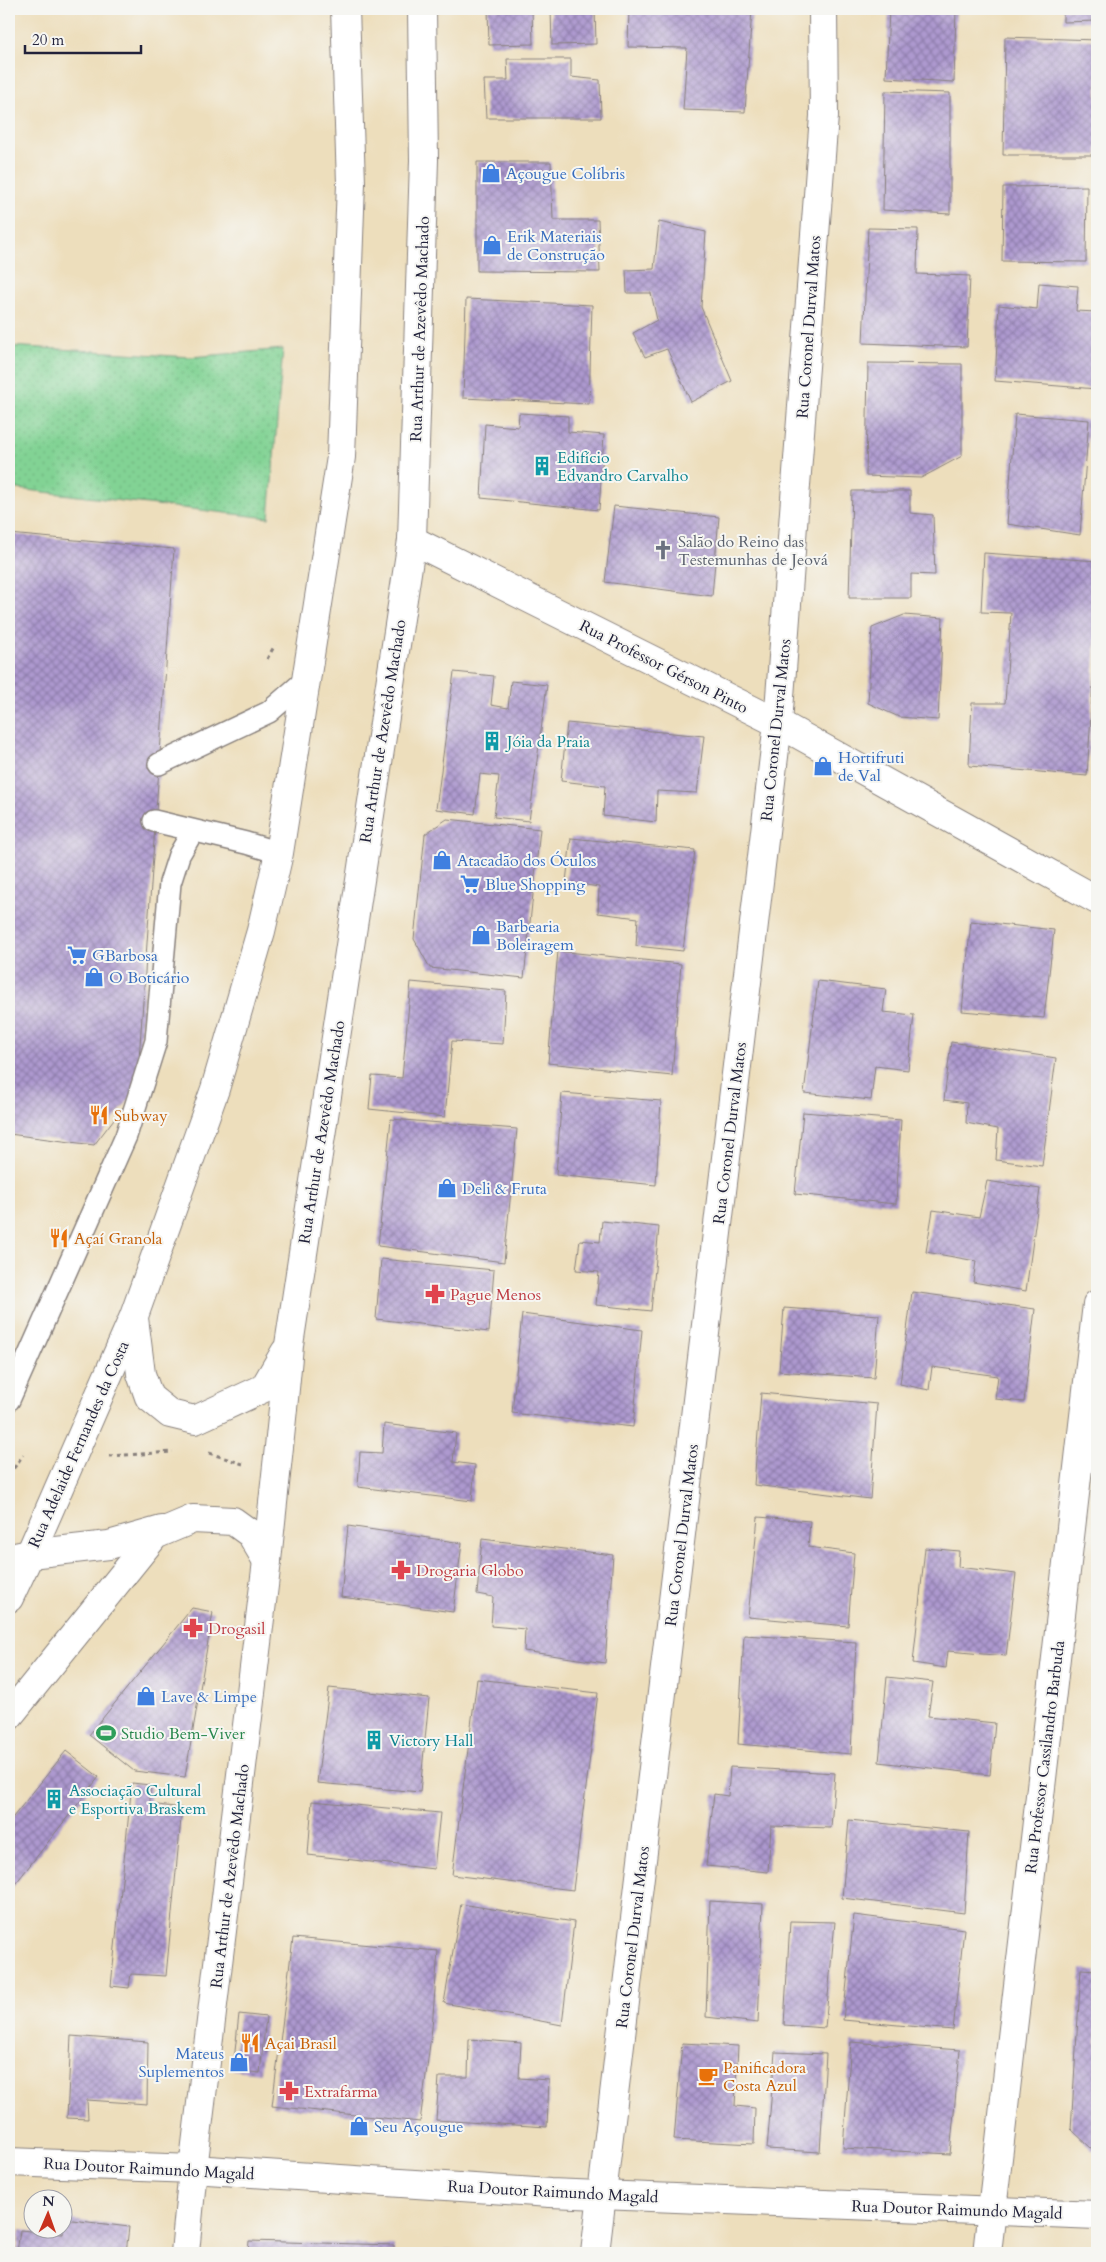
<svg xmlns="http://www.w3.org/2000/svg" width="1106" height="2262" font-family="Cardo,serif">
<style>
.grass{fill:url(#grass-dots);stroke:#527a68}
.building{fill:url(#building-cross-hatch)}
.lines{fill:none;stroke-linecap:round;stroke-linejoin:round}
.service-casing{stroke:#88807c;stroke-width:24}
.minor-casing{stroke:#88807c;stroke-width:30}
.tertiary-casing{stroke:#88807c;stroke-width:30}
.path{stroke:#88807c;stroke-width:3;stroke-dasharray:4 4;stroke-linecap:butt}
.service{stroke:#fff;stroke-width:21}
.minor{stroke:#fff;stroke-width:28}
.tertiary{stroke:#fff;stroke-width:28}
.labels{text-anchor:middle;stroke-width:4;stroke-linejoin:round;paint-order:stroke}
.shop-label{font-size:16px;fill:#366cbe;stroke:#f6f6f2;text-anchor:start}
.street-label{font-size:16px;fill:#22223b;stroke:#f6f6f2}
.culture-label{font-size:16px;fill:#0d838f;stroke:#f6f6f2;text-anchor:start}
.worship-label{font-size:16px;fill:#5b616d;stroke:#f6f6f2;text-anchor:start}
.food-label{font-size:16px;fill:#c56008;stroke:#f6f6f2;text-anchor:start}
.health-label{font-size:16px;fill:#be3a42;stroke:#f6f6f2;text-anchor:start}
.leisure-label{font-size:16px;fill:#27864d;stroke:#f6f6f2;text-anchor:start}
</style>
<defs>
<pattern id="grass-dots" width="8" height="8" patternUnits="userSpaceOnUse" patternTransform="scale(1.25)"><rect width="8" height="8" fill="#82d394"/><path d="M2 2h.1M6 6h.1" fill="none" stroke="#70b580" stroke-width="1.8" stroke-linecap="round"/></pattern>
<pattern id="building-cross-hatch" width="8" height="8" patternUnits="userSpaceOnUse" patternTransform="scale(1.25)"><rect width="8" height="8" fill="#ad99cf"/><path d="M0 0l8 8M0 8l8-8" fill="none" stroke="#8c7ca9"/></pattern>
</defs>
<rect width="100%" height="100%" fill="#f6f6f2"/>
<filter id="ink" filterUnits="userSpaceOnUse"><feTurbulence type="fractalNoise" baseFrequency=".02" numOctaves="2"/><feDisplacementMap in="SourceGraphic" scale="10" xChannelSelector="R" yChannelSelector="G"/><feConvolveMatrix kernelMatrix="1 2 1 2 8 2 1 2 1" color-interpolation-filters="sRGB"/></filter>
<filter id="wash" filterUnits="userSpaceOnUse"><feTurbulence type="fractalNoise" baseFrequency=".0096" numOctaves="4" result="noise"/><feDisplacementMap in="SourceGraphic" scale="20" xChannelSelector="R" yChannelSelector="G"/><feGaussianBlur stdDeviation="1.12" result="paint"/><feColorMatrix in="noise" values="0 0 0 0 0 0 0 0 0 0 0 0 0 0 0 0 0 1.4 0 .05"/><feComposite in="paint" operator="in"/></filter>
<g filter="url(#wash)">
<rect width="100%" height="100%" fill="#eddebc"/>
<polygon class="grass" points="9,346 191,357 283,349 269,518 9,488"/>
<g id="blocks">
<g class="building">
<polygon points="488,9 532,9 533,44 489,45"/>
<polygon points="551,9 595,9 596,44 552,45"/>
<polygon points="629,9 752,9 745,112 683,110 687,48 628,47"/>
<polygon points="889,9 956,9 954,82 886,78"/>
<polygon points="1063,9 1097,9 1097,21 1063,22"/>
<polygon points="1005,37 1097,40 1097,155 1003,155"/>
<polygon points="507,59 571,59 571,77 600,80 601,118 486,118 484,80 508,80"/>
<polygon points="885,91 950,93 950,214 883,210"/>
<polygon points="477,162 551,162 553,220 598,220 600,272 477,271"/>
<polygon points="1087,186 1086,262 1002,261 1003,187"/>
<polygon points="659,222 706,232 701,307 732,381 691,402 667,349 645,357 633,333 657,320 651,293 627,293 626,270 654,269"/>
<polygon points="868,228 918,229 917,274 970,276 967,347 863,343"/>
<polygon points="1039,283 1078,286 1076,311 1097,312 1097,389 995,381 999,305 1037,309"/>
<polygon points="466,299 592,305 589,404 463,398"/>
<polygon points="868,363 962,364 962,456 921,478 866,476"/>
<polygon points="519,413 568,416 568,432 604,435 599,510 481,498 485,424 518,427"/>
<polygon points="1015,414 1089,420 1080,535 1007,524"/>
<polygon points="852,491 910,491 910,513 933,515 935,575 911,574 911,598 849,598"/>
<polygon points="614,506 719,517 712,596 605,582"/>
<polygon points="9,534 174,549 137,1089 94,1145 9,1134"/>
<polygon points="984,553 1097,561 1097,624 1087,776 969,766 972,703 1005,703 1011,613 981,612"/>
<polygon points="904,615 943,618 938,720 899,717 868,703 872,628"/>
<polygon points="454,672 494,676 491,705 508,708 511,681 547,685 529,821 494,817 499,776 480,774 475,814 436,809"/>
<polygon points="567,723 704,736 697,793 657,791 656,822 603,816 605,786 561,781"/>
<polygon points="447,819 540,829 524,978 430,968 414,939 425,834"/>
<polygon points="571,838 695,850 683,951 636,946 638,918 598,913 599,887 566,882"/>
<polygon points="971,921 1054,930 1044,1018 962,1011"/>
<polygon points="558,951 681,964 672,1076 548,1063"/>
<polygon points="818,981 886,989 883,1012 914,1015 908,1070 875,1066 871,1100 804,1093"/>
<polygon points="411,982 506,991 503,1044 452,1041 445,1117 369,1109 372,1076 402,1078"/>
<polygon points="951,1042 1056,1058 1042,1166 996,1160 998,1129 966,1123 967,1103 944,1100"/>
<polygon points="562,1093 661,1101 656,1185 556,1175"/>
<polygon points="803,1112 901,1120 896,1204 795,1194"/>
<polygon points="391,1119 517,1129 504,1262 378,1246"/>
<polygon points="987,1181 1040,1189 1026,1291 973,1282 976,1261 926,1252 933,1210 979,1217"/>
<polygon points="602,1221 659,1227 651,1311 596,1305 599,1272 576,1270 580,1240 600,1242"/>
<polygon points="381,1259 494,1270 489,1332 376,1319"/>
<polygon points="912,1292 1035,1309 1024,1402 995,1399 998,1376 932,1367 929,1390 900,1384"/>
<polygon points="784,1308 879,1315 874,1378 779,1371"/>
<polygon points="522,1314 642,1330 633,1427 512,1413"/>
<polygon points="761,1393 877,1404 870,1499 754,1485"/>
<polygon points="384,1424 456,1433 453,1462 475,1465 472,1501 358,1487 360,1452 382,1453"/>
<polygon points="758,1517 810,1521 808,1547 854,1553 848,1626 748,1617"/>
<polygon points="348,1526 462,1543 453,1612 341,1597"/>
<polygon points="482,1539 613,1555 605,1663 524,1651 525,1629 491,1626 493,1597 477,1594"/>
<polygon points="925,1548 959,1551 958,1567 1016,1574 1006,1656 948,1651 946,1668 913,1663"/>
<polygon points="192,1608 213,1612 185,1777 134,1771 89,1735"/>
<polygon points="744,1635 856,1642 851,1754 738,1744"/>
<polygon points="887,1677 933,1682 928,1716 995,1723 990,1775 879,1762"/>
<polygon points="477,1679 598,1693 573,1890 452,1875"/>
<polygon points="329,1688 429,1698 420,1792 317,1783"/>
<polygon points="66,1751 99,1777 9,1892 9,1822"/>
<polygon points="730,1767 835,1773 831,1828 771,1826 768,1872 706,1866 714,1794 728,1796"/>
<polygon points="132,1783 150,1785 150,1804 182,1808 166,1976 131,1974 129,1988 111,1986"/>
<polygon points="312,1801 440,1813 434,1869 308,1855"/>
<polygon points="849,1820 969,1832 964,1913 842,1898"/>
<polygon points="710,1901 763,1904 758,2023 706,2017"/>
<polygon points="461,1904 574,1922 562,2025 444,2003"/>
<polygon points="854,1915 964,1929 953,2030 843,2020"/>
<polygon points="790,1921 835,1922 825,2028 784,2025"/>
<polygon points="293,1938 438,1951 432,2028 420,2122 272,2106"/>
<polygon points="1081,1969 1097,1970 1097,2150 1093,2150 1071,2129"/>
<polygon points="239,2014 266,2017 260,2073 233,2070"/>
<polygon points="71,2036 148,2042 147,2104 87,2100 88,2119 67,2118"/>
<polygon points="469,2039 521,2043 519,2078 549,2080 547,2127 436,2120 439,2077 468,2077"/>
<polygon points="851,2042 960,2050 950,2154 843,2148"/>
<polygon points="682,2043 738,2046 735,2106 755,2108 754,2144 674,2140"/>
<polygon points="775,2052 826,2054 820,2152 767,2149"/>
<polygon points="64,2219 129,2227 126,2253 17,2253 20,2230 63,2234"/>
<polygon points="249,2241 394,2245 394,2253 248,2253"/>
<polygon points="444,2249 484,2252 484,2253 444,2253"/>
</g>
</g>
</g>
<g filter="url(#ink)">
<use href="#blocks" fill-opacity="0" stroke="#88807c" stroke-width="1"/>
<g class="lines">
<defs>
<g id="service">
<polyline points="159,764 269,712 308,678"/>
<polyline points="154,821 246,843 279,853"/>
<polyline points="9,1400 126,1136 156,1041 170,883 179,855 193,831"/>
</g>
<g id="minor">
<polyline points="412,540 778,723 1097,900"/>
<polyline points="9,2162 193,2169 550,2193 1097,2215"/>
<polyline points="595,2253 778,723 824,116 823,9"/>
<polyline points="987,2253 1097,1304"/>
</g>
<g id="tertiary">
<polyline points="134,1318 141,1374 149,1397 170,1414 195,1420 264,1388 285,1352"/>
<polyline points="15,1557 30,1554 109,1545 162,1530"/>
<polyline points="9,1598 30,1554 134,1316 215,1089 261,931 279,853 341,457 351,183 345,9"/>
<polyline points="9,1716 155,1535 193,1519 233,1521 251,1534 267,1561"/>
<path d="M185,2253l8,-84 74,-608c7,-72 16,-144 22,-216l123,-805 12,-380 -2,-151"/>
</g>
</defs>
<use href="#service" class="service-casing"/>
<use href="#minor" class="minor-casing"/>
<use href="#tertiary" class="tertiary-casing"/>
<g class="path">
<polyline points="267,659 275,645"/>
<polyline points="209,1453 243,1464"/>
<polyline points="109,1456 173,1452"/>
<polyline points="9,1475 23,1455"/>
</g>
<use href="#service" class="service"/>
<use href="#minor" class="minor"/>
<use href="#tertiary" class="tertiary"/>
</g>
</g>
<defs>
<symbol id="shop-bare" viewBox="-9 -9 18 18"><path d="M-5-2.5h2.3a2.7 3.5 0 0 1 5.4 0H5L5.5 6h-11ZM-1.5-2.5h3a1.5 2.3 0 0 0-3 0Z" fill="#3f7fe0" stroke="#f6f6f2" stroke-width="2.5" paint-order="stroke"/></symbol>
<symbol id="building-bare" viewBox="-9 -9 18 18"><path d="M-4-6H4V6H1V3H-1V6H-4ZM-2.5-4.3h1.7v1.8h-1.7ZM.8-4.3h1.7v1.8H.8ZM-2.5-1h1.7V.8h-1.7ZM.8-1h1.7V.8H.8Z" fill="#0f9aa8" stroke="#f6f6f2" stroke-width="2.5" paint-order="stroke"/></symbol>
<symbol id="church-bare" viewBox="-9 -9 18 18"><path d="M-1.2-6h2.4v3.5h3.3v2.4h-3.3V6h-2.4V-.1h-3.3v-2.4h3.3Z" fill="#6b7280" stroke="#f6f6f2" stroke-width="2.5" paint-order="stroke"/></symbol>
<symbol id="supermarket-bare" viewBox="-9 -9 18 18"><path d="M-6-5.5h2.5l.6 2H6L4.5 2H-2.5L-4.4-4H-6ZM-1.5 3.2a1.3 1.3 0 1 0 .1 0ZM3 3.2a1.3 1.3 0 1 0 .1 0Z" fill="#3f7fe0" stroke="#f6f6f2" stroke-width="2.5" paint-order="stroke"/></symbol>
<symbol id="restaurant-bare" viewBox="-9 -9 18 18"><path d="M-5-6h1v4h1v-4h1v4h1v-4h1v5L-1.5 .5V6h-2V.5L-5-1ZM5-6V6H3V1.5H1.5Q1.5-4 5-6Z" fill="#e8710a" stroke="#f6f6f2" stroke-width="2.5" paint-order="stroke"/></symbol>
<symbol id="pharmacy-bare" viewBox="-9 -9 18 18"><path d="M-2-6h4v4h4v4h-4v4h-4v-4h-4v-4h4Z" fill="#e0444e" stroke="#f6f6f2" stroke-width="2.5" paint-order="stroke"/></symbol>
<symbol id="stadium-bare" viewBox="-9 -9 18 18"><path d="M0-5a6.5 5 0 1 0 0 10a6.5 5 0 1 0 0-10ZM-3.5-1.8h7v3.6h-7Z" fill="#2e9e5b" stroke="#f6f6f2" stroke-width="2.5" paint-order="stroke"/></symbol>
<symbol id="cafe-bare" viewBox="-9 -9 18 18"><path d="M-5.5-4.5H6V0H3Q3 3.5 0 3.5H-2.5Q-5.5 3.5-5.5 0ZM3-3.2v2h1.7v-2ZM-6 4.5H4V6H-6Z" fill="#e8710a" stroke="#f6f6f2" stroke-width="2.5" paint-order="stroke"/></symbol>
</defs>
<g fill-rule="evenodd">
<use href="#shop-bare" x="477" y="159" width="28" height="28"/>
<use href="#shop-bare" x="478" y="231" width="28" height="28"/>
<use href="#building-bare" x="528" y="452" width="28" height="28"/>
<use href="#church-bare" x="649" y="536" width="28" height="28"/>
<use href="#building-bare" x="478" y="727" width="28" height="28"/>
<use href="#shop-bare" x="809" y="752" width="28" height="28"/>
<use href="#shop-bare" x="428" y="846" width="28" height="28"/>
<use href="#supermarket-bare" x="456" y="870" width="28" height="28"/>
<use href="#shop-bare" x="467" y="921" width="28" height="28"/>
<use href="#supermarket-bare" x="63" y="941" width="28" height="28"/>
<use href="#shop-bare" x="80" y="963" width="28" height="28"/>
<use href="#restaurant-bare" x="85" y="1101" width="28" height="28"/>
<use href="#shop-bare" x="433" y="1174" width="28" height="28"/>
<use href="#restaurant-bare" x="45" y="1224" width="28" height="28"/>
<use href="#pharmacy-bare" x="421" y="1280" width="28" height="28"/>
<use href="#pharmacy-bare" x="387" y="1556" width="28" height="28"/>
<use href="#pharmacy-bare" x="179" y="1614" width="28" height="28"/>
<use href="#shop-bare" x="132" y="1682" width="28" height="28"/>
<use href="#stadium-bare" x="92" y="1719" width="28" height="28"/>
<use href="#building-bare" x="360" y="1726" width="28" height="28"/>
<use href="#building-bare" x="40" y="1785" width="28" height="28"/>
<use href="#restaurant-bare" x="236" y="2029" width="28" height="28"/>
<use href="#shop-bare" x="225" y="2048" width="28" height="28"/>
<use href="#cafe-bare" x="694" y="2062" width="28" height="28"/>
<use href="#pharmacy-bare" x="275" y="2077" width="28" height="28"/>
<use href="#shop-bare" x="345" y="2112" width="28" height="28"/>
</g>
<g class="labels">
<g class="shop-label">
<text x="506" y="179">Açougue Colíbris</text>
<text x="507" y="242">Erik Materiais<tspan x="507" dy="18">de Construção</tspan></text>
<text x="838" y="763">Hortifruti<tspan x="838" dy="18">de Val</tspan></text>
<text x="457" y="866">Atacadão dos Óculos</text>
<text x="485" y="890">Blue Shopping</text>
<text x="496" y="932">Barbearia<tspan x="496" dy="18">Boleiragem</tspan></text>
<text x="92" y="961">GBarbosa</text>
<text x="109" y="983">O Boticário</text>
<text x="462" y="1194">Deli &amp; Fruta</text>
<text x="161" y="1702">Lave &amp; Limpe</text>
<text x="224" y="2059" text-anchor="end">Mateus<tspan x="224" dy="18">Suplementos</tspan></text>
<text x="374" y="2132">Seu Açougue</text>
</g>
<g class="street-label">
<text transform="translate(808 327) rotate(-86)" y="6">Rua Coronel Durval Matos</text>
<text transform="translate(419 329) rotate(-88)" y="6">Rua Arthur de Azevêdo Machado</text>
<text transform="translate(664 666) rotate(27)" y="6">Rua Professor Gérson Pinto</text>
<text transform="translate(775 730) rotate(-84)" y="6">Rua Coronel Durval Matos</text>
<text transform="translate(382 731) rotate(-81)" y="6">Rua Arthur de Azevêdo Machado</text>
<text transform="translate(321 1132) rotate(-81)" y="6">Rua Arthur de Azevêdo Machado</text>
<text transform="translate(729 1133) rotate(-83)" y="6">Rua Coronel Durval Matos</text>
<text transform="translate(78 1444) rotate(-66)" y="6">Rua Adelaide Fernandes da Costa</text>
<text transform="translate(681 1535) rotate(-83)" y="6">Rua Coronel Durval Matos</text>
<text transform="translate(1044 1757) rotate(-83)" y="6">Rua Professor Cassilandro Barbuda</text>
<text transform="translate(229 1876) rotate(-83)" y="6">Rua Arthur de Azevêdo Machado</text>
<text transform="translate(632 1937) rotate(-83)" y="6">Rua Coronel Durval Matos</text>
<text transform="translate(149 2168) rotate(3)" y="6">Rua Doutor Raimundo Magald</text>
<text transform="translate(553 2191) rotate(3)" y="6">Rua Doutor Raimundo Magald</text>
<text transform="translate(957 2209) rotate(2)" y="6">Rua Doutor Raimundo Magald</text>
</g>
<g class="culture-label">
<text x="557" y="463">Edifício<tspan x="557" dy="18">Edvandro Carvalho</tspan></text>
<text x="507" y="747">Jóia da Praia</text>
<text x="389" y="1746">Victory Hall</text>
<text x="69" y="1796">Associação Cultural<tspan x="69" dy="18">e Esportiva Braskem</tspan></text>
</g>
<g class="worship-label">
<text x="678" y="547">Salão do Reino das<tspan x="678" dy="18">Testemunhas de Jeová</tspan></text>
</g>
<g class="food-label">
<text x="114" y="1121">Subway</text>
<text x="74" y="1244">Açaí Granola</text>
<text x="265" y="2049">Açai Brasil</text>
<text x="723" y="2073">Panificadora<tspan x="723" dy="18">Costa Azul</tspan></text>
</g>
<g class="health-label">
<text x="450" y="1300">Pague Menos</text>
<text x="416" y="1576">Drogaria Globo</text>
<text x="208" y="1634">Drogasil</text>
<text x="304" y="2097">Extrafarma</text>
</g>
<g class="leisure-label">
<text x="121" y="1739">Studio Bem-Viver</text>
</g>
</g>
<rect width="1106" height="2262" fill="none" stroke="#f6f6f2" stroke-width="30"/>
<g transform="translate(48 2214) rotate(2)"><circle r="24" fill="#f6f6f2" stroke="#a1a1a9"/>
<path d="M0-4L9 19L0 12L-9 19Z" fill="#c8321e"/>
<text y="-8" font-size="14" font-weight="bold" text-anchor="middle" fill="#22223b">N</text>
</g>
<path d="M25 45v8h116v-8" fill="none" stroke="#22223b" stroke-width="2.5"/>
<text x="32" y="45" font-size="15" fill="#22223b" stroke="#f6f6f2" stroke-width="4" paint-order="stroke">20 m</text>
</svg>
